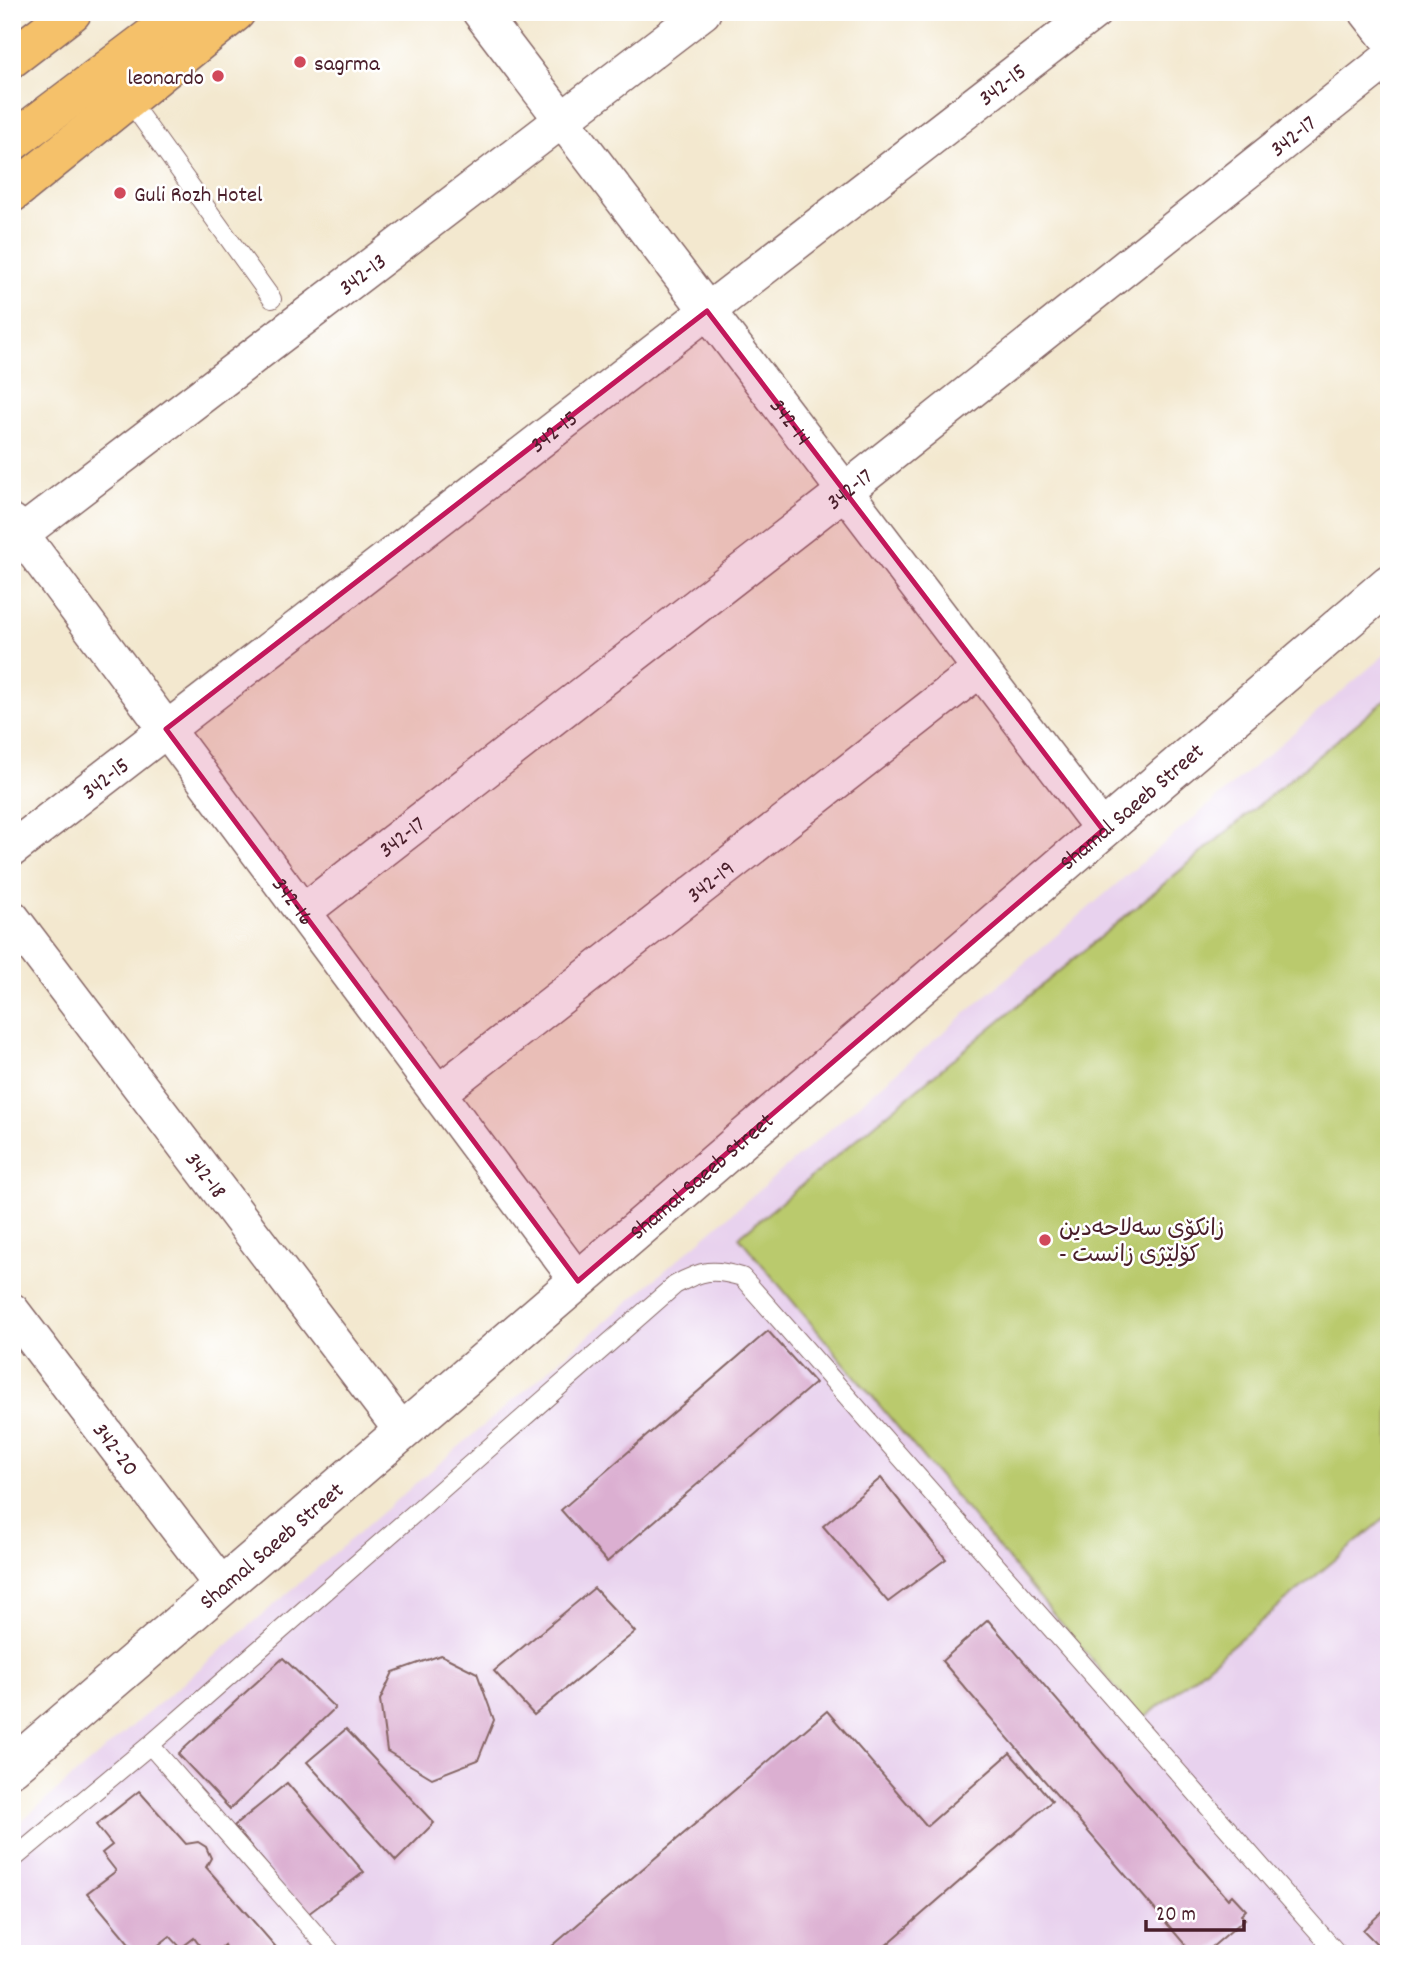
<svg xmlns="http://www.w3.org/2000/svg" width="1401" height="1966" font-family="Dekko,'Playpen Sans Arabic',sans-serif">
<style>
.built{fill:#e8d2ee}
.green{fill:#baca6d;stroke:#82744c;stroke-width:2}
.building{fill:#dbafd1}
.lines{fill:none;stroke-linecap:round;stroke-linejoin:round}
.service-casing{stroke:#856564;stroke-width:20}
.minor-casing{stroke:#856564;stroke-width:38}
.tertiary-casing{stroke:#856564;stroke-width:41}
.trunk-casing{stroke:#856564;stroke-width:41}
.service{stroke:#fff;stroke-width:18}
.minor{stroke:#fff;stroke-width:35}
.tertiary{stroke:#fff;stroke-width:38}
.trunk{stroke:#f5c16b;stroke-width:38}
.marked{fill:#c2185b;fill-opacity:0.2;stroke:#c2185b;stroke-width:5;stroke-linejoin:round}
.poi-dot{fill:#d1495b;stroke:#fff;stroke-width:2.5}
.labels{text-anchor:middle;stroke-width:5;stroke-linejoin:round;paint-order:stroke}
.poi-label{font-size:23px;fill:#4a1f2b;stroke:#fff;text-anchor:start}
.street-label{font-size:23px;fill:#4a1f2b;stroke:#fff}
</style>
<rect width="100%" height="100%" fill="#fff"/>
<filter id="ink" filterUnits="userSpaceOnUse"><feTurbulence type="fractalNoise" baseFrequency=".0143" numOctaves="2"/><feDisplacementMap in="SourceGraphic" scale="14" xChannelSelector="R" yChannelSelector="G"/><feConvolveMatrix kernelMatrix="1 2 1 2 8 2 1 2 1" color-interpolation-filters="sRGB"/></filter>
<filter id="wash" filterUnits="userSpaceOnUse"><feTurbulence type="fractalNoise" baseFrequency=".00686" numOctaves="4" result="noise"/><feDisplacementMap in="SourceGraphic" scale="28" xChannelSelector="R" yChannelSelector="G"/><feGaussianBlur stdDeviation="1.57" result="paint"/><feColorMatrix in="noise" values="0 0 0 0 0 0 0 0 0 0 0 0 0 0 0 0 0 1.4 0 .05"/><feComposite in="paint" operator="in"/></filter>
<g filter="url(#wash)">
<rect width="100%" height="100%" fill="#f3e8cf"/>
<polygon class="built" points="1389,651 1389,1954 12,1954 12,1829"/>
<polygon class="green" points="1389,697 1389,1515 1142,1720 739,1237"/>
<g id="blocks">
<g class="building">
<polygon points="768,1331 815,1383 607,1562 561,1510"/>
<polygon points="881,1478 946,1559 888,1602 823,1526"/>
<polygon points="594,1588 635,1632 534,1715 494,1671"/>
<polygon points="988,1620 1228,1899 1232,1895 1246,1910 1241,1915 1245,1919 1204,1954 1193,1954 942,1661"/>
<polygon points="441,1655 477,1673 494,1720 478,1760 432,1778 387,1751 380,1700 393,1672"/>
<polygon points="283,1658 335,1708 230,1809 178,1754"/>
<polygon points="827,1711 927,1826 1010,1753 1052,1801 876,1954 543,1954"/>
<polygon points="346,1729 434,1823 396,1861 307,1762"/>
<polygon points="287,1783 364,1872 308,1914 234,1826"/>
<polygon points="139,1791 186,1844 198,1842 206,1847 211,1858 206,1867 282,1954 228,1954 224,1945 214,1954 206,1954 194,1938 181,1948 170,1936 147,1954 138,1954 87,1893 116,1871 102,1853 112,1845 96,1825"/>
<polygon points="1389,1905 1389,1954 1387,1954 1363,1930"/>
</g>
</g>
</g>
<g filter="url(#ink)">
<use href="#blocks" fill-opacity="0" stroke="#856564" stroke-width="2"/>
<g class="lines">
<defs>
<g id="service">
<polyline points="128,99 272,299"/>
<polyline points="150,1745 333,1954"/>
<path d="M12,1860l138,-115 525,-460c27,-15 38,-17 67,-8l596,677"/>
</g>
<g id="minor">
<path id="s1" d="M480,12l623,818"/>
<polyline points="1367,12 1389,40"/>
<path id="s2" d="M12,522l566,759"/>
<path id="s3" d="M21,534l682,-522"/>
<path id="s4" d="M12,849l1082,-837"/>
<path id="s5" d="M303,912l542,-421 544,-433"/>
<path id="s6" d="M12,918l390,513"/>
<path id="s7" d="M438,1093l542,-424"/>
<path id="s8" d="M12,1311l210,275"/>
</g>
<g id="tertiary">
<path id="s9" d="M12,1767l1377,-1183"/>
</g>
<g id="trunk">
<polyline points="12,58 72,12"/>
<polyline points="12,142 184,12"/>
<polyline points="12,193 236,12"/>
</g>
</defs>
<use href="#service" class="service-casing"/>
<use href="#minor" class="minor-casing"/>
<use href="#tertiary" class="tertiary-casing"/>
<use href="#trunk" class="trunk-casing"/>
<use href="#service" class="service"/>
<use href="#minor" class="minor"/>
<use href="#tertiary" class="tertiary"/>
<use href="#trunk" class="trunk"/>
</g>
</g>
<path class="marked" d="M707,311l396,519 -525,451 -412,-552z"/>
<g class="poi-dot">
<circle cx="300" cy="62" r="7"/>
<circle cx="218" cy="76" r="7"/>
<circle cx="120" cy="193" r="7"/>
<circle cx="1045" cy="1240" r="7"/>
</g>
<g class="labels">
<g class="poi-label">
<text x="314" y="70">sagrma</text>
<text x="204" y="84" text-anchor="end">leonardo</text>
<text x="134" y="201">Guli Rozh Hotel</text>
<text x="1059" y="1235">زانکۆی سەلاحەدین<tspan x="1059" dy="26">- کۆلێژی زانست</tspan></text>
</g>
<g class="street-label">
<text dy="8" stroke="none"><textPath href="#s4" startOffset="1251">342-15</textPath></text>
<text dy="8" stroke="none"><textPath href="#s5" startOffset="1258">342-17</textPath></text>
<text dy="8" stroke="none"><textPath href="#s3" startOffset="429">342-13</textPath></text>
<text dy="8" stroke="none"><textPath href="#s1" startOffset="514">342-14</textPath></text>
<text dy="8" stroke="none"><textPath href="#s4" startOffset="684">342-15</textPath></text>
<text dy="8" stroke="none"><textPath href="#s5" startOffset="691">342-17</textPath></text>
<text dy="8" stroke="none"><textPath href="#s4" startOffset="117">342-15</textPath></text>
<text dy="8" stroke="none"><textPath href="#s9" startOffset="1475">Shamal Saeeb Street</textPath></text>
<text dy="8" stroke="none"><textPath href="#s5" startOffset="124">342-17</textPath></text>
<text dy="8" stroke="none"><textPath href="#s7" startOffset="345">342-19</textPath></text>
<text dy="8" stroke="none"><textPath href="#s2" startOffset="472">342-16</textPath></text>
<text dy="8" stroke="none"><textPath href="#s6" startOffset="322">342-18</textPath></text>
<text dy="8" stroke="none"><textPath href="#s9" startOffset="908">Shamal Saeeb Street</textPath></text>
<text dy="8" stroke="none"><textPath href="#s8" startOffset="173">342-20</textPath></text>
<text dy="8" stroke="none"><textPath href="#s9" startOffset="341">Shamal Saeeb Street</textPath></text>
</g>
</g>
<rect width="1401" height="1966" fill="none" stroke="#fff" stroke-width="42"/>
<path d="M1146 1920v10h98v-10" fill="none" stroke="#4a1f2b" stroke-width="3.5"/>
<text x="1156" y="1920" font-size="21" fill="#4a1f2b" stroke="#ffffff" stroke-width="5" paint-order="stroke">20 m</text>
</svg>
